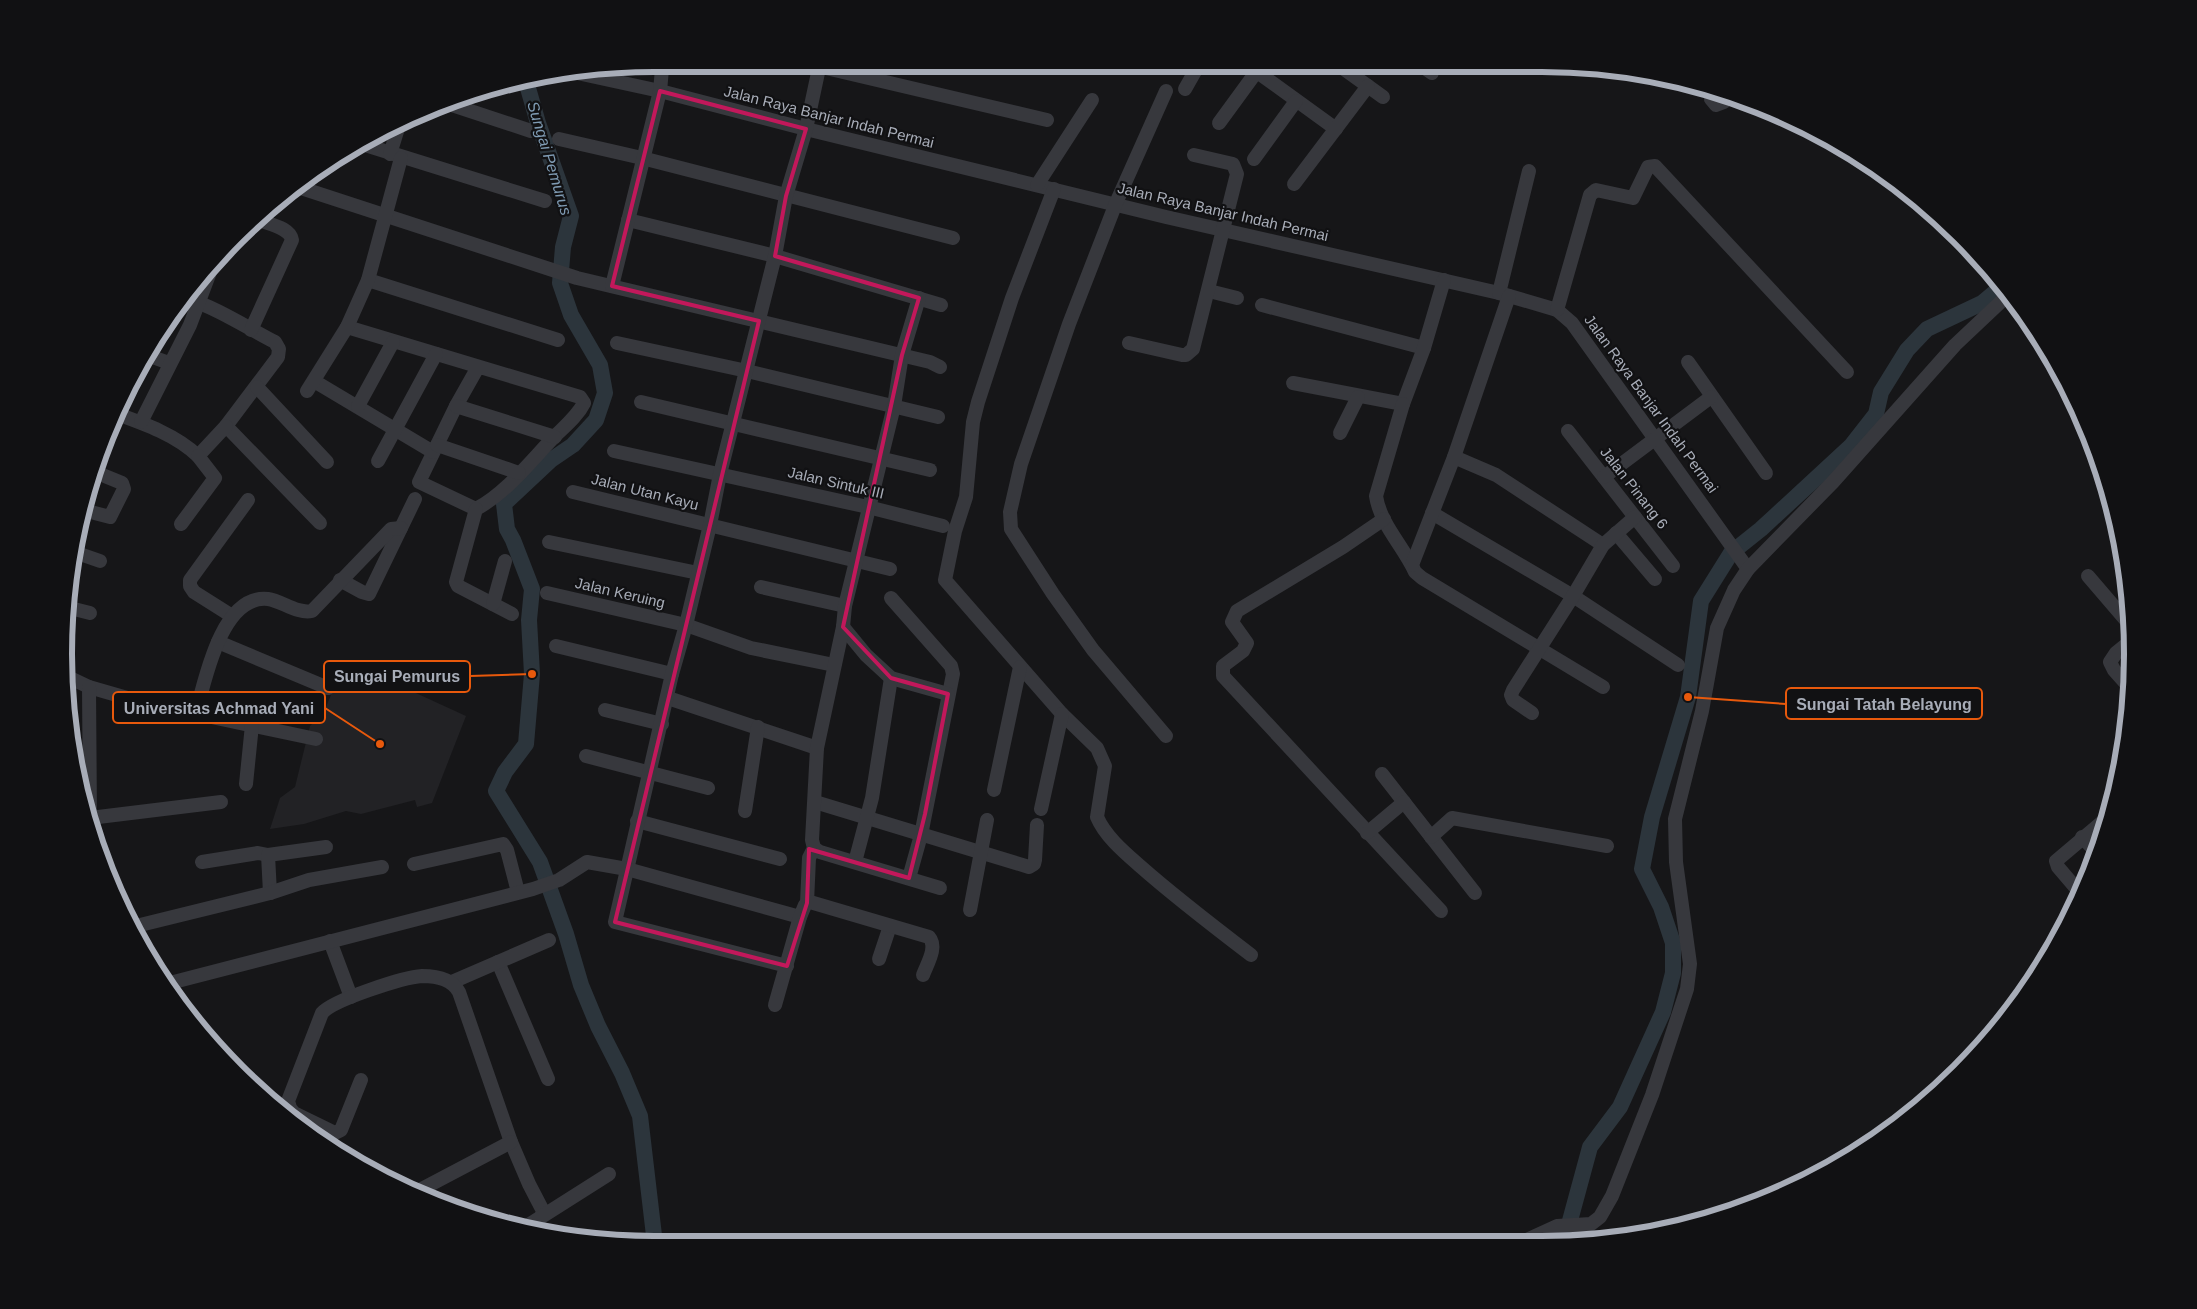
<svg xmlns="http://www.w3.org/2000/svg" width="2197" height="1309" font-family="Helvetica,sans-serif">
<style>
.built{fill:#222225}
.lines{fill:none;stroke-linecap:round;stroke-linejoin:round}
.river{stroke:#2c353c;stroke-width:16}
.minor{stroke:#37383d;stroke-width:14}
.marked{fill:none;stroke:#c2185b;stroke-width:4;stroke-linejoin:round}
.labels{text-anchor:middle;stroke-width:4.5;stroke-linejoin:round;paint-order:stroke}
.street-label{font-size:15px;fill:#a8adb8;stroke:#111113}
.water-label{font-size:16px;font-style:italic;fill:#7f9bb3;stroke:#111113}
.rim{fill:none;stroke:#a8adb8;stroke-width:6}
.leader{fill:none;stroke:#e8590c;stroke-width:2}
.callout-dot{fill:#e8590c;stroke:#111113;stroke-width:2}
.callout{fill:#111113;stroke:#e8590c;stroke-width:2}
.callout-label{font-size:16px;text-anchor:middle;font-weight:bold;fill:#a8adb8}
</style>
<rect width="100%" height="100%" fill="#161618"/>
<polygon class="built" points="342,668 394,683 466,716 432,803 417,807 415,800 361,814 346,811 304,824 270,829 280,798 295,787 310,726 324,712"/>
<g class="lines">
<g class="river">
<polyline points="526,81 538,123 571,216 563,247 560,283 571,315 600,365 605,393 596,420 573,445 551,460 504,504 507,529 513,540 532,589 529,620 532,674 526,744 505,772 496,791 540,862 566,934 581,985 598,1026 622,1073 640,1116 655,1244"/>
<polyline points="1558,1244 1565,1239 1590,1147 1620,1107 1663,1012 1673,973 1673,943 1661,907 1642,869 1652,817 1688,697 1701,601 1731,553 1761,529 1851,446 1876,414 1881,392 1907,350 1927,329 1982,303 2001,287"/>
</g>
<g class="minor">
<polyline points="1249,66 1336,129"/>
<polyline points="1340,66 1383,97"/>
<polyline points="1422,66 1432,73"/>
<polyline points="826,68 1047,120"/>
<polyline points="568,71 660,91 806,129 1166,217 1499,293 1557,310 1572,323 1748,569"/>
<polyline points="1185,89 1198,66"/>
<polyline points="1713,91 1711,99 1716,105 1724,102 1728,94"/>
<polyline points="446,103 531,131"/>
<polyline points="1219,123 1257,71"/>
<polyline points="559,139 642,158 953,238"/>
<polyline points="362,144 545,201"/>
<polyline points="390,154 400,122"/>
<polyline points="1254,159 1296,101"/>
<polyline points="1294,184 1368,86"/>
<polyline points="1037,185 1092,100"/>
<polyline points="295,186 577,278 930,362 940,367"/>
<path d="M1054,189l-42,109 -34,104 -5,20 -7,75 -11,34 -10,49 117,134 35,34 8,18 -8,51c8,19 27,35 43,49 35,31 73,60 111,89"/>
<polyline points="628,220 775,256 941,305"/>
<polyline points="368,280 558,340"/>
<polyline points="612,286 660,91 662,69"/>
<polyline points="1209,291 1237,298"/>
<polyline points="1499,293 1529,171"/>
<path d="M186,298c31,10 60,29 89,44l4,7 -1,8 -52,69 94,97"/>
<polyline points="1262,305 1424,348"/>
<polyline points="1557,310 1590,195 1596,190 1633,198 1648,167 1655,166 1847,372"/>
<path d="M347,327l233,70 4,6c-7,14 -20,24 -31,35 -23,24 -47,55 -77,71l-57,-27 37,-76 22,-39"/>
<path d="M251,330l41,-90c-2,-13 -25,-16 -35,-21"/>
<polyline points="617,343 747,371 938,417"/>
<polyline points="1129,343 1182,355 1186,355 1193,349 1237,174 1233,164 1194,155"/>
<polyline points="147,355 169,363"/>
<polyline points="1688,362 1766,473"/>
<polyline points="314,381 433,452"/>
<polyline points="1293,383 1403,404 1424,348 1444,280"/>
<polyline points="257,387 327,462"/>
<polyline points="307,391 347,327 368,280 401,158"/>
<polyline points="641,402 930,470"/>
<path d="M1403,404l-27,92c4,28 28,51 39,76l7,6 181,109"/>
<polyline points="358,406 393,342"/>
<polyline points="456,406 555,437"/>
<path d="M117,414c28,10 59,21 81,42l28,-30"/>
<polyline points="141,422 190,325 212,267"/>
<polyline points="1568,431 1673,566"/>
<polyline points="1340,433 1358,397"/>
<polyline points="437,445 519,473"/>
<polyline points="614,451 868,507 943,526"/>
<polyline points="1454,457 1496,475 1603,545"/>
<polyline points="378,461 436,354"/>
<polyline points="1604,477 1711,397"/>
<polyline points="573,492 890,569"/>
<polyline points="476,509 456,582 458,586 512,614"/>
<polyline points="83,510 110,517 124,489 122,483 95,472"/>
<polyline points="1432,513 1573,596 1678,665"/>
<polyline points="1384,519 1343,547 1237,611 1232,622 1247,643 1243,651 1223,666 1223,676 1441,911"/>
<polyline points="181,524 215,478 198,456"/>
<polyline points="1616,533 1655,579"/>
<polyline points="549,542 698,573"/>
<polyline points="77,553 100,561"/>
<polyline points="1412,565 1454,457 1509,296"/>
<polyline points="2088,576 2130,625"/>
<polyline points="340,580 362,592 369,594 415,499"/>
<polyline points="761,587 845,606"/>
<polyline points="547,593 686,625 751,648 834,665"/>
<polyline points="891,598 951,666 953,674 921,835 909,878"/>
<polyline points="493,604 505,561"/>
<polyline points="70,608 90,613"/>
<polyline points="232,616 194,592 190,586 190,580 248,500"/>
<polyline points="843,627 866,655 891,678 948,694"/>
<polyline points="218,642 328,688"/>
<polyline points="556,646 672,674"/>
<polyline points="66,676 89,687 141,702 316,739"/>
<polyline points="2130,688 2114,670 2110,662 2116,653 2132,640"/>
<polyline points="668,698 817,748"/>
<polyline points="605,710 662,724"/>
<path d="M196,713c9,-34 26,-119 72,-114 14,2 29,15 44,12l79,-82 10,-1"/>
<polyline points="1532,713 1513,700 1511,695 1513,690 1573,596 1603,545 1635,517"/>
<polyline points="1166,736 1093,650 1053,594 1011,529 1010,512 1021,464 1069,324 1116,203 1166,91"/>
<polyline points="586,756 708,788"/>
<polyline points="1382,774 1475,893"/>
<polyline points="246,784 252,725"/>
<polyline points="994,790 1020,667"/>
<polyline points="815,802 1029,867 1034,864 1035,860 1037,825"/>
<polyline points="1041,809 1062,714"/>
<polyline points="745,811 758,727"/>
<polyline points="88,818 90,818 89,687"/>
<polyline points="637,821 780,859"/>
<polyline points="91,830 90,818 221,802"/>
<polyline points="1367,833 1404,802"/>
<polyline points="1431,837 1452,818 1607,846"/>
<polyline points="2082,837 2097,853"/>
<polyline points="814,848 820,852 940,888"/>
<polyline points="202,862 258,853 268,855"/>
<polyline points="855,862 872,798 891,678"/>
<polyline points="414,864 503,844 507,850 518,892"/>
<polyline points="270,893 268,855 326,847"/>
<polyline points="2081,894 2058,867 2056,861 2108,817"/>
<polyline points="807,903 809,858 814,848 812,840 817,748 843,627 845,606 894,406 902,355 919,298"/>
<polyline points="970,910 987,820"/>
<polyline points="132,927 270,893 309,880 382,867"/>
<polyline points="330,941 351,997"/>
<polyline points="879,959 890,926"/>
<polyline points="498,962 548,1079"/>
<polyline points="787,966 615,922 672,674 686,625 710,525 720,474 775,256 786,196 806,129 819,68"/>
<polyline points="452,982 549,940"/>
<polyline points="166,984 533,889 559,880 587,862 627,869 800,917"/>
<path d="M775,1005l25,-88 5,-12 5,-3 119,35c9,10 -2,27 -6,38"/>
<path d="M361,1080l-20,50 -6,3 -41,-20 -4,-5 -2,-7 34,-88c11,-13 82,-36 100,-37 15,0 30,3 37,16l52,150 18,42 14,27 -1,4"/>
<polyline points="418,1191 511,1142"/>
<polyline points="527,1226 609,1174"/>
<polyline points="1518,1244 1557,1226 1591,1224 1600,1217 1612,1196 1652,1095 1687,989 1690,964 1676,862 1675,819 1702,711 1717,628 1734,590 1748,569 1833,482 1955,345 2008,295"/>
</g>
</g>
<path class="marked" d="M660,91l146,38 -20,67 -11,60 144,42 -17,57 -59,272 48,51 57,16 -23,120 -16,64 -100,-29 -2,54 -20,63 -172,-44 144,-601 -147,-35z"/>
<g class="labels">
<g class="street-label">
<text transform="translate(829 117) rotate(14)" y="5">Jalan Raya Banjar Indah Permai</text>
<text transform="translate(1223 212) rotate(13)" y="5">Jalan Raya Banjar Indah Permai</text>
<text transform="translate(1651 404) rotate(54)" y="5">Jalan Raya Banjar Indah Permai</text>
<text transform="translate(836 483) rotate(13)" y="5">Jalan Sintuk III</text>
<text transform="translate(1634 488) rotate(52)" y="5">Jalan Pinang 6</text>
<text transform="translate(645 492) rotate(14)" y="5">Jalan Utan Kayu</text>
<text transform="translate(620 593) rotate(13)" y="5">Jalan Keruing</text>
</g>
<g class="water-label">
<text transform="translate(550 158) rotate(73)" y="6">Sungai Pemurus</text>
</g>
</g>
<path d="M0 0H2197V1309H0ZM654 72H1542A582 582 0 0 1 2124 654V654A582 582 0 0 1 1542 1236H654A582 582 0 0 1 72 654V654A582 582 0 0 1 654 72Z" fill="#111113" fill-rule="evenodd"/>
<path class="rim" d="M654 72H1542A582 582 0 0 1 2124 654V654A582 582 0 0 1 1542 1236H654A582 582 0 0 1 72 654V654A582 582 0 0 1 654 72Z"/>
<path class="leader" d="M532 674L470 676M1688 697L1786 704M380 744L325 708"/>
<g class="callout-dot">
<circle cx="532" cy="674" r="5"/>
<circle cx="1688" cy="697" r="5"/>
<circle cx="380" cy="744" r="5"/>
</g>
<g class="callout">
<rect x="324" y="661" width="146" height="31" rx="5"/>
<rect x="1786" y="688" width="196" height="31" rx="5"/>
<rect x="113" y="692" width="212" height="31" rx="5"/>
</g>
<g class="callout-label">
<text x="397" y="682">Sungai Pemurus</text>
<text x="1884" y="710">Sungai Tatah Belayung</text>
<text x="219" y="714">Universitas Achmad Yani</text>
</g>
</svg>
